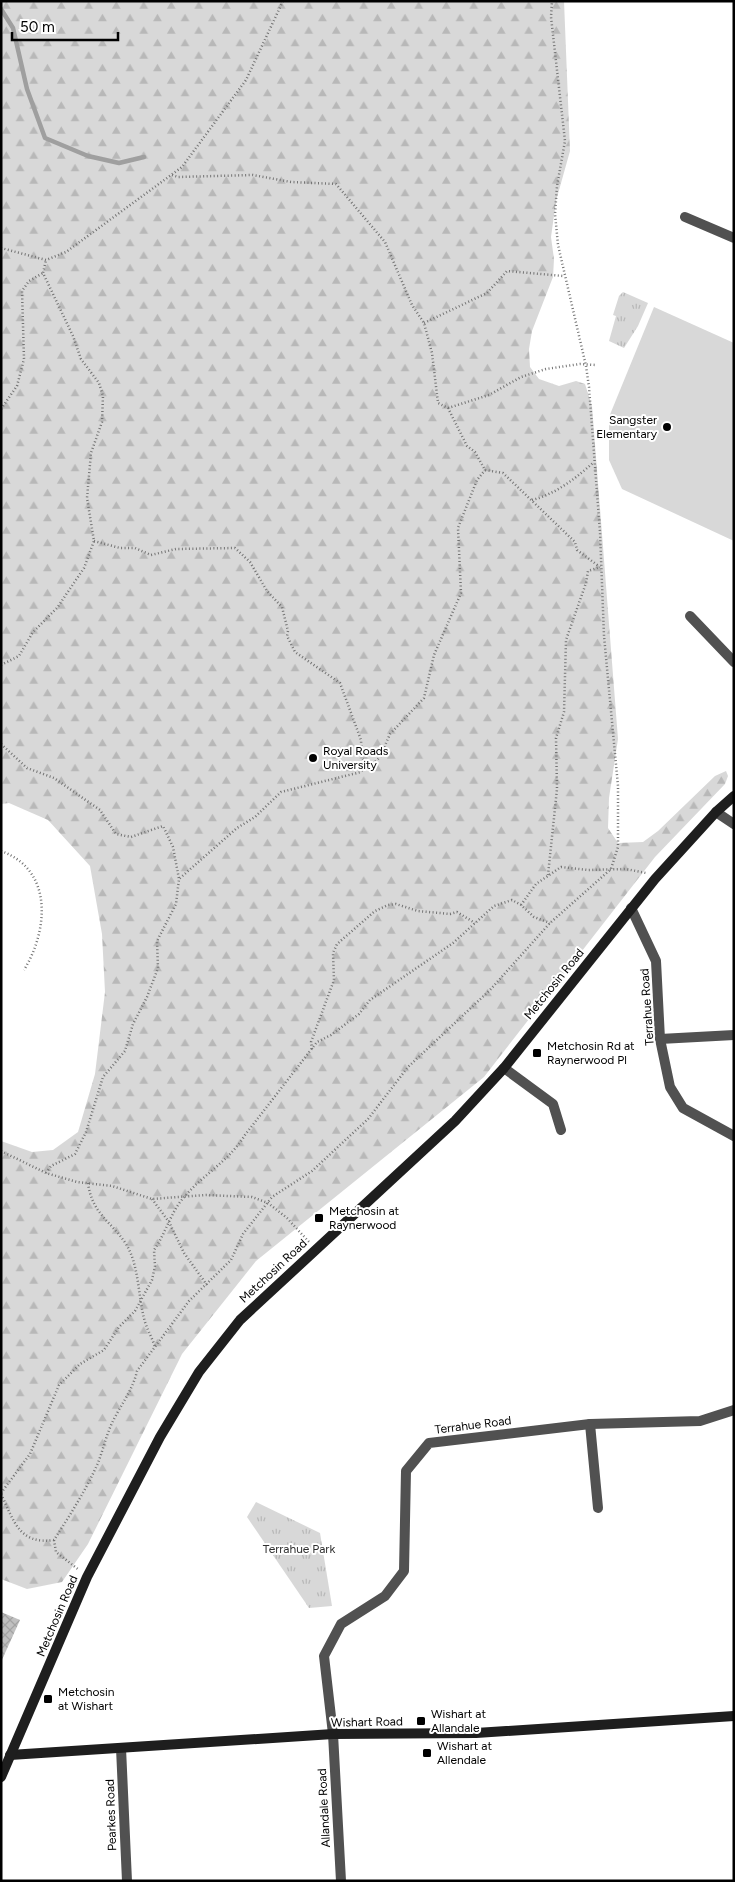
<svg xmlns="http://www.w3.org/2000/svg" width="735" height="1882" font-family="Figtree,sans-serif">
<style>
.grass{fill:#d8d8d8}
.forest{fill:url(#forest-firs)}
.park{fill:url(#park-tufts)}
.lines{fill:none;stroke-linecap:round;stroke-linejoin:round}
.stream{stroke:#9f9f9f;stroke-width:4.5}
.building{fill:url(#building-cross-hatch)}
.path{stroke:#737373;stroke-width:2.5;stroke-dasharray:1 2.5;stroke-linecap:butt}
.street{stroke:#515151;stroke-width:10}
.secondary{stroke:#1e1e1e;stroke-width:10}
.poi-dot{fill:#000;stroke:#fff;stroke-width:2}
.labels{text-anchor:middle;stroke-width:4;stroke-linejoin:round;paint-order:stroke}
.poi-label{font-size:12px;fill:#000;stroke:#fff;text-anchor:start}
.street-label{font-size:12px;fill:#000;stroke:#fff}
.park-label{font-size:12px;fill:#2f2f2f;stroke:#fff}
</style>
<defs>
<pattern id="forest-firs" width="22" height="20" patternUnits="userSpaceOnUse" patternTransform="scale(1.25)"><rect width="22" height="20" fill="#d8d8d8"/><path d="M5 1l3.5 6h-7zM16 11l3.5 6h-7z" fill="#b8b8b8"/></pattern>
<pattern id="park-tufts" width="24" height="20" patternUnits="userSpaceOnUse" patternTransform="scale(1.25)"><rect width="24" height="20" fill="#d8d8d8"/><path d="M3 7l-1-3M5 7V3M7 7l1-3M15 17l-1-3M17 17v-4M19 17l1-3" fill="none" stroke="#b8b8b8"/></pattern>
<pattern id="building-cross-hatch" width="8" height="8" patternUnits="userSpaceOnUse" patternTransform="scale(1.25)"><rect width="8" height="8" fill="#c0c0c0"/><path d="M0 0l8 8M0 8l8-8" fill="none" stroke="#a3a3a3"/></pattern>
</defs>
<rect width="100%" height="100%" fill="#fff"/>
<polygon class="grass" points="654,307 734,343 734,541 622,489 609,460 609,417"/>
<polygon class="forest" points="1,1 564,1 570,151 556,201 551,237 554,259 553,277 532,331 529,349 530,367 539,379 559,386 576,381 585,384 592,406 618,739 609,798 608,828 618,843 643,842 658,831 715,776 726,771 728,776 725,784 655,857 484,1077 256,1261 182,1354 88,1544 62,1582 27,1589 1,1579 1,1141 32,1152 53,1150 78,1132 95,1074 105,992 102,934 90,866 48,820 9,803 1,804"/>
<g class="park">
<polygon points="623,292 648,303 638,326 624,348 609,341 616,316 613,315 619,296"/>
<polygon points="256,1502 320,1533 332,1606 309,1608 247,1517"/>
</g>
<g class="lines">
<polyline class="stream" points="1,9 13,28 27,89 45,138 88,156 119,163 144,157"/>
</g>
<polygon class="building" points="1,1612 20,1620 1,1662"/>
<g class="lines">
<g class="path">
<polyline points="172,175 178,177 253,175 291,182 336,184 385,242 412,305 424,323 432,353 438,403 448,408 467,446 475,452 485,470 503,473 575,542 577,550 600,567"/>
<polyline points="1,248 46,260 66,252 182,167 246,80 283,1"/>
<polyline points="424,323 487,293 507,271 563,276"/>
<polyline points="448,408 489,395 521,377 546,369 580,364 596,365"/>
<polyline points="1,409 17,386 24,359 22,291 29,281 43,273"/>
<path d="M532,500c24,-6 44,-22 62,-38"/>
<polyline points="94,541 120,548 135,548 151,555 176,549 235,548 250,562 267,591 282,607 288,631 287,636 295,652 340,683 361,740 362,758 366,764 371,766 380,757 390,734 424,698 434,655 461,593 458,528 477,480 485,470"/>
<polyline points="1,665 19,656 33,632 57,608 84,568 94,541 87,498 91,453 102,422 103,396 99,383 81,359 73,336 43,273 46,260"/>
<polyline points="1,744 27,768 54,778 100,810 116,834 131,837 163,826 173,847 179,879"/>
<path d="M1,851c53,19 47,80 23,119"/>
<polyline points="548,875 557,789 556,738 564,712 566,640 586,583 588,571 600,567"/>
<polyline points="521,905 536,884 561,867 588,870 626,869 646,873"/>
<polyline points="312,1049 311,1042 334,980 333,953 337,944 375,911 388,905 396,904 418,911 450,914 457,912 475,923"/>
<polyline points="1,1151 46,1173 77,1182 112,1186 152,1199 206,1195 252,1197 268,1203 287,1218 309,1242"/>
<polyline points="46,1173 51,1166 75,1154 86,1132 103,1077 125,1051 133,1024 147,997 158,968 157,941 176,904 179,879 237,828 255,817 281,792 361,772 366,764"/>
<path d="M88,1183c4,31 23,38 38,61 13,21 12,51 18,74 2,10 8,19 11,29"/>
<polyline points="152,1199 169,1222 184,1253 207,1285"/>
<path d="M1,1493l29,-39 29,-69 21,-21 24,-14 15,-23 16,-16 17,-31 3,-14 -1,-16c12,-17 17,-39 31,-54 19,-22 45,-36 60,-61l72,-93 14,-7 28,-21 11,-14 83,-57 41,-37 18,-6 9,5 13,12 16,6"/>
<path d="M1,1494c13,27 18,51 53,46 16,-25 32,-50 44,-77 5,-13 8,-27 14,-40 8,-17 21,-33 25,-52l52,-70 42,-41 12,-26 29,-37 40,-26 56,-52 40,-52 82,-77 60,-67 61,-54 7,-22v-61l-14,-150 -4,-104 -11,-145 -3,-21 -28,-121 -3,-31 2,-28 8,-45 -14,-124 1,-16"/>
<polyline points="54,1540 56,1552 79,1570"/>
</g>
<g class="street">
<polyline points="685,217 734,238"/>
<polyline points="690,616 734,662"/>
<polyline points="716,812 734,824"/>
<polyline points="631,908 656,961 660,1039 670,1087 683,1108 734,1136"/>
<polyline points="660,1039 734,1035"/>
<polyline points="504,1068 553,1104 561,1130"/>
<polyline points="590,1424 598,1508"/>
<polyline points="121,1748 127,1881"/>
<polyline points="341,1881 333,1734 324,1656 341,1624 385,1596 404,1571 406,1471 429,1443 590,1424 700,1421 734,1410"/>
</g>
<g class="secondary">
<polyline points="10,1755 333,1734 476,1733 734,1716"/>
<polyline points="1,1777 87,1577 160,1437 199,1372 240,1320 455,1121 504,1068 655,879 716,812 734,796"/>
</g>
</g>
<g class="poi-dot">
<circle cx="667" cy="427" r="5"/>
<circle cx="313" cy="758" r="5"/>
<rect x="532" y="1048" width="10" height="10" rx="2.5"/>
<rect x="314" y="1213" width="10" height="10" rx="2.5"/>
<rect x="43" y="1694" width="10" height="10" rx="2.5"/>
<rect x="416" y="1716" width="10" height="10" rx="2.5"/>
<rect x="422" y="1748" width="10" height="10" rx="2.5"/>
</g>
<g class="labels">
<g class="poi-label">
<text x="657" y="424" text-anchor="end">Sangster<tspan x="657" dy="14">Elementary</tspan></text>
<text x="323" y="755">Royal Roads<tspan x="323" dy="14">University</tspan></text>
<text x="547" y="1050">Metchosin Rd at<tspan x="547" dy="14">Raynerwood Pl</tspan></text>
<text x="329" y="1215">Metchosin at<tspan x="329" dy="14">Raynerwood</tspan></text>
<text x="58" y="1696">Metchosin<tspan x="58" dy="14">at Wishart</tspan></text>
<text x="431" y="1718">Wishart at<tspan x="431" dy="14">Allandale</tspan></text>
<text x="437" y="1750">Wishart at<tspan x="437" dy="14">Allendale</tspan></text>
</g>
<g class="street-label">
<text transform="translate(554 984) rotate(-51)" y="4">Metchosin Road</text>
<text transform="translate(647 1007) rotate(-94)" y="4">Terrahue Road</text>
<text transform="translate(273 1271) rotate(-43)" y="4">Metchosin Road</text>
<text transform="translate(473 1425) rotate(-7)" y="4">Terrahue Road</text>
<text transform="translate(57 1616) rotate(-67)" y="4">Metchosin Road</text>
<text transform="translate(367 1722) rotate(-1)" y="4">Wishart Road</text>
<text transform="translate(324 1808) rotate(-93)" y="4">Allandale Road</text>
<text transform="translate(111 1815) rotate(-92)" y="4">Pearkes Road</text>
</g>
<g class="park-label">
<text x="299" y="1553">Terrahue Park</text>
</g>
</g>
<rect width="735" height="1882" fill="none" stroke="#000000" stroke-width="5"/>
<path d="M12 32v8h106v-8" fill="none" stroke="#000000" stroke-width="2.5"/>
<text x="20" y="32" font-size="15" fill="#000000" stroke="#ffffff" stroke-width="4" paint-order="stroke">50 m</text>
</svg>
